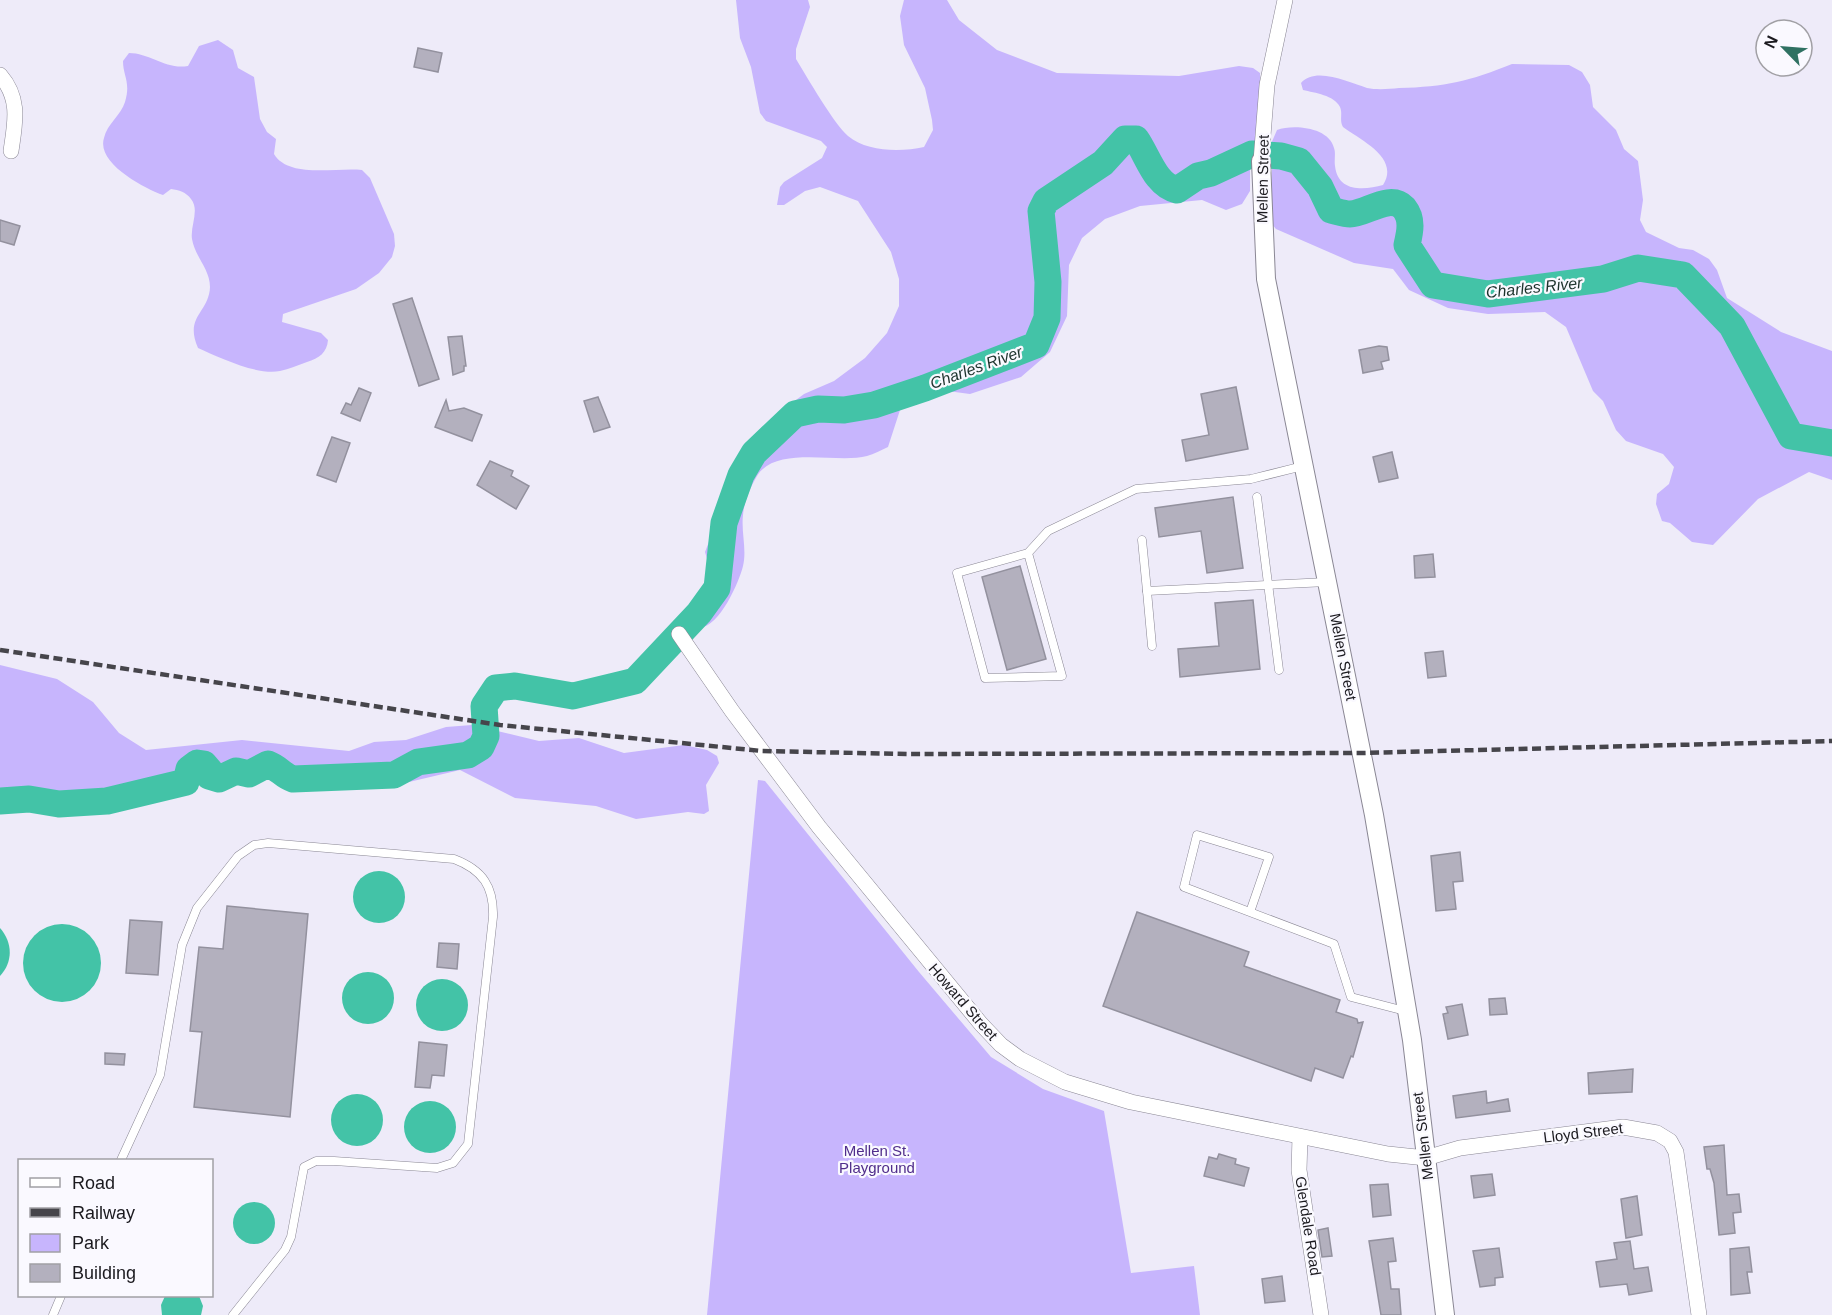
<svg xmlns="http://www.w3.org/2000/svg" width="1832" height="1315" font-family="Helvetica,sans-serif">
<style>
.green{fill:#c7b5fd}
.water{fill:#43c3a7}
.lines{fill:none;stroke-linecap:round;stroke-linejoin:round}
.river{stroke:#43c3a7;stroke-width:27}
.building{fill:#b3b0be;stroke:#93919e;stroke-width:1.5}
.service-casing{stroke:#8a8794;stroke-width:9}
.minor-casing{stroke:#8a8794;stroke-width:16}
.tertiary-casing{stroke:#8a8794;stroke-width:20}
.service{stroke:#fff;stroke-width:8}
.minor{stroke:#fff;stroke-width:15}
.tertiary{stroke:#fff;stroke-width:18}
.rail{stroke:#46454b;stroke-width:4.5;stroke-dasharray:9 4.5;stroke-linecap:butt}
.labels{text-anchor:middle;stroke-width:4.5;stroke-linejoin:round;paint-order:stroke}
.street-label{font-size:15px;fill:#1b1a1f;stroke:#faf9ff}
.park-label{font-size:15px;fill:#502d8b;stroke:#faf9ff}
.water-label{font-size:16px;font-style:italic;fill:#1d322c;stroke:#faf9ff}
</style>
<rect width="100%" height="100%" fill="#eeebf9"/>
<g class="green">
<path d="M736,0h72l2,7 -14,42v10c11,18 38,65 52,77 19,16 53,16 76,11l9,-17 -1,-10 -7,-32 -21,-43 -4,-29 4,-16h43l12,20 38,30 60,23 122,3 60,-10 14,2 7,5v67l-10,15v36l-8,13 -16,6 -24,-10 -62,6 -35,13 -23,19 -13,27 -2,51 -17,36 -29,25 -51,17 -30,-4 -25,8 -15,12 -12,37c-7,3 -14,7 -21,9 -29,8 -91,-11 -110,20 -7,12 -13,26 -14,39 -2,17 4,35 0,51 -4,17 -29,74 -51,59l-1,-8 20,-45 -6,-20 39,-101 28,-33 32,-24 30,-13 31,-23 22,-25 12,-27v-27l-8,-27 -33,-51 -38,-14 -15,4 -21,14h-7l3,-18 4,-5 38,-24 5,-11 -6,-6 -55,-20 -6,-8 -9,-46 -11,-29z"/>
<path d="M218,40l15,10 5,18 16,9 6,42 7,13 9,7 -2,15c15,25 63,13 88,16l8,8 24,56 1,12 -3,11 -13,16 -23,16 -73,25 -1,8 39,11 7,7c-1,13 -9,18 -21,22 -9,3 -18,7 -27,9 -22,5 -62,-14 -82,-23 -14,-32 11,-35 12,-61 0,-18 -15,-30 -18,-48 -2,-13 8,-29 -1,-40 -5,-7 -12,-9 -20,-10l-8,6c-19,-7 -67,-32 -59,-57 3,-14 17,-23 21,-36 6,-20 -2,-26 -2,-41l6,-8c21,0 37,17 59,13l11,-20z"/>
<path d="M1512,64l57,1 13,7 8,13 3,22 23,23 8,19 14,12 5,39 -3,20 6,12 33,16 14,2 16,9 8,11 10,28 54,34 51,19v129l-23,-8 -51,27 -45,46 -21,-3 -22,-19 -8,-2 -6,-17 1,-10 12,-10 5,-17 -11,-13 -37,-13 -10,-11 -13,-29 -10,-10 -27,-64 -21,-15 -57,2 -40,-6 -39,-18 -16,-21 -39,-6 -78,-34 -5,-6 1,-60 -4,-12 9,-21c16,-6 52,-3 57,18 2,5 0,12 1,18 3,27 30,24 48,19 17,-27 -21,-44 -40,-58 -4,-7 0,-13 -3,-20 -6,-12 -25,-14 -37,-17l-2,-7c15,-17 49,0 66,5 10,2 22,1 32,0 46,-1 71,-7 113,-24z"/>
<polygon points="0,665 57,679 93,702 119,733 146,750 242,740 349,751 374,742 406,740 446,727 472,725 539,741 579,738 624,753 684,745 707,750 717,756 719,763 706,785 709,811 704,814 688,812 636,819 596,806 515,798 460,770 392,786 250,767 128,793 22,801 0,796"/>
<polygon points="758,780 765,781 919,972 991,1057 1043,1089 1104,1111 1131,1273 1194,1266 1200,1315 707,1315"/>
</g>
<g class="water">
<circle cx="379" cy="897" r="26"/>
<circle cx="62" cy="963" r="39"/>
<path d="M0,928c13,15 13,34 0,48z"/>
<circle cx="368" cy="998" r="26"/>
<circle cx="442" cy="1005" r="26"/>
<circle cx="357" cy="1120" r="26"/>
<circle cx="430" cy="1127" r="26"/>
<circle cx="254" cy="1223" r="21"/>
<polygon points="165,1296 199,1296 203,1306 201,1315 162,1315 161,1305"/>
</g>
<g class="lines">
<path class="river" d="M0,801l29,-2 30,5 48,-3 79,-19 3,-13 8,-6 7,1 6,7 -1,5 10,3 17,-8 13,3 19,-10c11,4 15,12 25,15l101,-4 24,-13 50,-7 13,-8 5,-11 -2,-30 12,-18 19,-2 58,10 62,-15 64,-68 18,-25 7,-65 17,-48 13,-22 41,-39 23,-5 26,1 30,-5 51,-17 111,-43 11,-27 1,-36 -7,-71 5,-10 57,-38 22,-24h11c12,17 19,46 41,51l21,-14 13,-3 41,-19 29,2 18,5 21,26 11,23c5,1 13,4 19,4 16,0 40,-21 54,-6 9,11 6,24 3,37l26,40 55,9 115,-15 35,-11 45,7 49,51 59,110 41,7"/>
</g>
<g class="building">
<polygon points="418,48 442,53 438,72 414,67"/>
<polygon points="0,220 20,226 14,245 0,241"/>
<polygon points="412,298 439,379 419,386 393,304"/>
<polygon points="462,336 466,366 464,366 464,371 453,375 448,337"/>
<polygon points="1379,346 1387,347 1389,360 1381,362 1383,369 1363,373 1359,350"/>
<polygon points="1236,387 1248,449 1186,461 1182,440 1209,435 1201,394"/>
<polygon points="359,388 371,393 360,421 341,413 346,403 351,405"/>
<polygon points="598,397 610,427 594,432 584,401"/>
<polygon points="446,400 449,411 464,408 482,415 472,441 435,427"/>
<polygon points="332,437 350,443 336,482 317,475"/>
<polygon points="1392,452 1398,478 1379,482 1373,457"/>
<polygon points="490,461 513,471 511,476 529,486 516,509 477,485"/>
<polygon points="1233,497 1243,568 1207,573 1201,531 1159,537 1155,508"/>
<polygon points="1433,554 1435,577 1415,578 1414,556"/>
<polygon points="1020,566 1046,659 1007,670 982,577"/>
<polygon points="1253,600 1260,669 1180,677 1178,649 1219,646 1215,603"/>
<polygon points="1443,651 1446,676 1428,678 1425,653"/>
<polygon points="1460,852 1463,881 1453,882 1456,909 1436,911 1431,856"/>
<polygon points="227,906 308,914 290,1117 194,1107 202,1032 190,1031 199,947 223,949"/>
<polygon points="1137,912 1249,952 1244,966 1340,1000 1336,1012 1357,1019 1358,1023 1363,1022 1353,1057 1351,1056 1343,1078 1315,1068 1311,1081 1103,1006"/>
<polygon points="130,920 162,922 158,975 126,973"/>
<polygon points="439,943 459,944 457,969 437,967"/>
<polygon points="1505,998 1507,1014 1490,1015 1489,999"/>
<polygon points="1462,1004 1468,1035 1448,1039 1443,1014 1448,1013 1446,1007"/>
<polygon points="419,1042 447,1045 444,1076 432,1075 430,1088 415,1087"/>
<polygon points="105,1053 125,1054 124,1065 105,1064"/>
<polygon points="1633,1069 1632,1092 1589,1094 1588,1073"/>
<polygon points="1486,1091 1487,1103 1508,1099 1510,1111 1456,1118 1453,1096"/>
<polygon points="1724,1145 1727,1195 1739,1194 1741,1212 1733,1213 1735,1233 1719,1235 1714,1183 1710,1169 1707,1169 1704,1147"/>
<polygon points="1219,1154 1236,1159 1235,1164 1249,1168 1244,1186 1204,1176 1209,1157 1217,1159"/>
<polygon points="1492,1174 1495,1195 1474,1198 1471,1176"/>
<polygon points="1388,1184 1391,1215 1373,1217 1370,1185"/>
<polygon points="1637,1196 1642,1235 1626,1238 1621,1199"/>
<polygon points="1328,1228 1332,1256 1322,1257 1318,1230"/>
<polygon points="1393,1238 1396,1261 1388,1262 1391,1289 1399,1289 1401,1315 1381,1315 1369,1241"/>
<polygon points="1630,1241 1634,1269 1648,1267 1652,1291 1629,1295 1627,1284 1600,1287 1596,1262 1617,1259 1614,1243"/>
<polygon points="1749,1247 1752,1272 1747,1272 1750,1293 1731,1295 1730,1249"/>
<polygon points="1499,1248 1503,1277 1495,1278 1495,1285 1480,1287 1473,1251"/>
<polygon points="1282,1276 1285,1301 1265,1303 1262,1279"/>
</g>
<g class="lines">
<defs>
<g id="service">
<polyline points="1257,497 1279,670"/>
<polyline points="1142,540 1147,591 1327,582"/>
<polyline points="1028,553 957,573 985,678 1062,676 1028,553 1048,531 1136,489 1251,479 1303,466"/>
<polyline points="1147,591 1152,646"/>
<polyline points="1250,912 1269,857 1197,835 1184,887 1334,944 1351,997 1405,1011"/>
<path d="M121,1160l39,-85 22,-130 15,-37 41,-52 16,-11 14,-2 186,16c29,11 40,28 39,58l-25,227 -15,19 -16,5 -103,-7h-18l-12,6 -13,70 -6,13 -52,65"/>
<polyline points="53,1315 61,1296"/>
</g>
<g id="minor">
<path d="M0,75c21,24 15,48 11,76"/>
<polyline points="1261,161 1267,85 1285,0"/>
<polyline points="679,634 732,711 819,827 981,1024 1001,1045 1020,1059 1065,1082 1131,1102 1388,1154 1426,1158 1460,1148 1623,1127 1657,1133 1670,1141 1676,1152 1699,1315"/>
<polyline points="1300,1137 1299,1170 1321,1315"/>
</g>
<polyline id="tertiary" points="1261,161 1266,279 1374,815 1412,1040 1445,1315"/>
</defs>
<use href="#service" class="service-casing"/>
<use href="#minor" class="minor-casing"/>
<use href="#tertiary" class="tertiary-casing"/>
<use href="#service" class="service"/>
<use href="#minor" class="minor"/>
<use href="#tertiary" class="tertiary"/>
<polyline class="rail" points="0,650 500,725 762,751 907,754 1361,753 1832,741"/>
</g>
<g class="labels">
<g class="street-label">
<text transform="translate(1263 179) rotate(-89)" y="5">Mellen Street</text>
<text transform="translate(1343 657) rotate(79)" y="5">Mellen Street</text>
<text transform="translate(963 1002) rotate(49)" y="5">Howard Street</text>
<text transform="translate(1583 1133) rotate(-7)" y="5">Lloyd Street</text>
<text transform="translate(1423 1136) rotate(-97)" y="5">Mellen Street</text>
<text transform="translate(1308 1226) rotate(81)" y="5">Glendale Road</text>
</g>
<g class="park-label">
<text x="877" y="1156">Mellen St.<tspan x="877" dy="17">Playground</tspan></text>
</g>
<g class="water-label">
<text transform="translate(1534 287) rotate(-6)" y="6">Charles River</text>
<text transform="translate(976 367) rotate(-20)" y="6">Charles River</text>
</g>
</g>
<rect x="18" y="1159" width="195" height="138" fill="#faf9ff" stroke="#a1a0a5" stroke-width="1.5"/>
<rect x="30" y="1178" width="30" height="9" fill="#ffffff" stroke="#a1a0a5" stroke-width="1.5"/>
<text x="72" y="1189" font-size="18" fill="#1b1a1f">Road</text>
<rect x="30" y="1208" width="30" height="9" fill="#46454b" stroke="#a1a0a5" stroke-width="1.5"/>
<text x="72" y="1219" font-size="18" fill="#1b1a1f">Railway</text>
<rect x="30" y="1234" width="30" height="18" fill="#c7b5fd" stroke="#a1a0a5" stroke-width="1.5"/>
<text x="72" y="1249" font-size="18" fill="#1b1a1f">Park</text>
<rect x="30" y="1264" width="30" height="18" fill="#b3b0be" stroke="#a1a0a5" stroke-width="1.5"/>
<text x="72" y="1279" font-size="18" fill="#1b1a1f">Building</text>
<g transform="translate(1784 48) rotate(295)"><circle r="28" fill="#faf9ff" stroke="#a1a0a5" stroke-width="1.5"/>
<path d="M0-4.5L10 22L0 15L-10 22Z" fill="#2f7162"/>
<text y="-9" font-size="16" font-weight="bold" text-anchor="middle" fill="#1b1a1f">N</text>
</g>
</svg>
